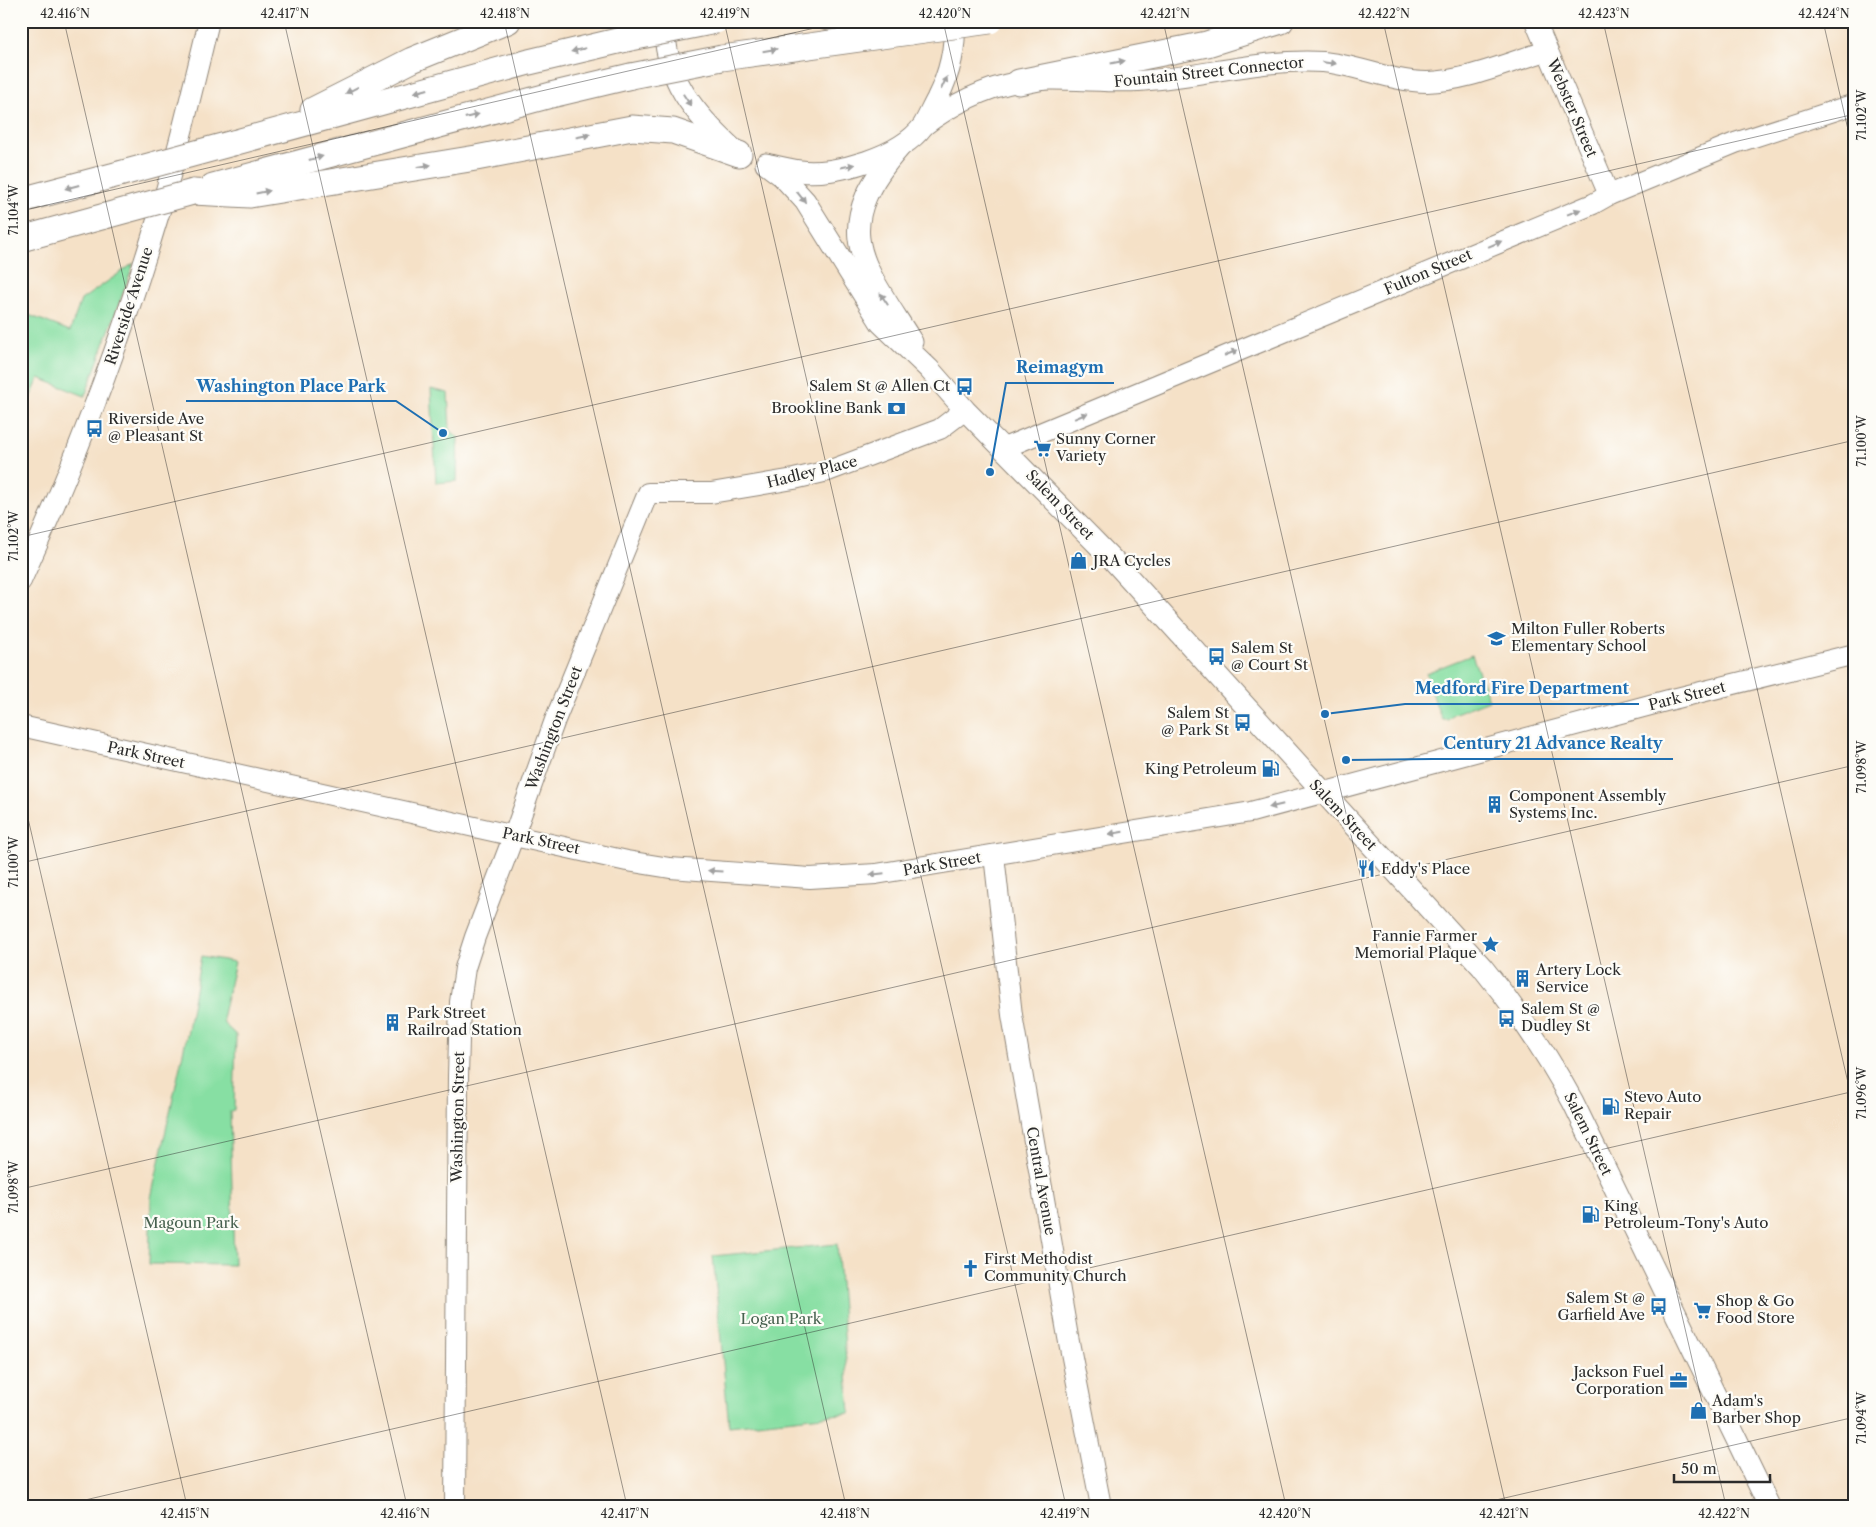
<svg xmlns="http://www.w3.org/2000/svg" width="1876" height="1527" font-family="'Libre Caslon Text',serif">
<style>
.green{fill:#87dfa3;stroke:#598567}
.lines{fill:none;stroke-linecap:round;stroke-linejoin:round}
.secondary-casing{stroke:#908679;stroke-width:22}
.primary-casing{stroke:#908679;stroke-width:23}
.highway-casing{stroke:#908679;stroke-width:27}
.secondary{stroke:#fff;stroke-width:20}
.primary{stroke:#fff;stroke-width:21}
.highway{stroke:#fff;stroke-width:25}
.highway-bridge-casing{stroke:#908679;stroke-width:27;stroke-linecap:butt}
.highway-bridge{stroke:#fff;stroke-width:25}
.oneway{fill:#a0a0a0}
.ticks{fill:none;stroke:#2b2b2b;stroke-width:1;stroke-opacity:0.45}
.labels{text-anchor:middle;stroke-width:4.5;stroke-linejoin:round;paint-order:stroke}
.street-label{font-size:15px;fill:#2b2b2b;stroke:#fdfcf7}
.poi-label{font-size:15px;fill:#2b2b2b;stroke:#fdfcf7;text-anchor:start}
.park-label{font-size:15px;fill:#47614f;stroke:#fdfcf7}
.leader{fill:none;stroke:#1f6fb2;stroke-width:2}
.callout-dot{fill:#1f6fb2;stroke:#fdfcf7;stroke-width:2}
.callout-label{font-size:16px;text-anchor:middle;font-weight:bold;fill:#1f6fb2;stroke:#fdfcf7;stroke-width:4.5;stroke-linejoin:round;paint-order:stroke}
.neatline{fill:none;stroke:#2b2b2b;stroke-width:2}
.ticks-label{font-size:12px;text-anchor:middle;fill:#2b2b2b}
</style>
<rect width="100%" height="100%" fill="#fdfcf7"/>
<filter id="ink" filterUnits="userSpaceOnUse"><feTurbulence type="fractalNoise" baseFrequency=".02" numOctaves="2"/><feDisplacementMap in="SourceGraphic" scale="10" xChannelSelector="R" yChannelSelector="G"/><feConvolveMatrix kernelMatrix="1 2 1 2 8 2 1 2 1" color-interpolation-filters="sRGB"/></filter>
<filter id="wash" filterUnits="userSpaceOnUse"><feTurbulence type="fractalNoise" baseFrequency=".0096" numOctaves="4" result="noise"/><feDisplacementMap in="SourceGraphic" scale="20" xChannelSelector="R" yChannelSelector="G"/><feGaussianBlur stdDeviation="1.12" result="paint"/><feColorMatrix in="noise" values="0 0 0 0 0 0 0 0 0 0 0 0 0 0 0 0 0 1.4 0 .05"/><feComposite in="paint" operator="in"/></filter>
<g filter="url(#wash)">
<rect width="100%" height="100%" fill="#f5e1c7"/>
<g class="green">
<polygon points="134,263 85,396 39,378 21,420 21,312 70,331 81,300"/>
<polygon points="431,389 448,393 450,430 458,437 457,481 436,483"/>
<path d="M1472,655l17,45 -36,14 -5,5h-6c-3,-3 -13,-38 -16,-46z"/>
<polygon points="201,956 235,962 223,1014 224,1024 236,1035 234,1110 230,1111 234,1265 149,1264 151,1198 188,1030"/>
<polygon points="837,1244 850,1413 729,1426 713,1256"/>
</g>
</g>
<g filter="url(#ink)">
<g class="lines">
<defs>
<g id="secondary">
<polyline points="1535,21 1609,195"/>
<path d="M922,127c29,-22 59,-38 95,-45 36,-6 84,1 121,-1 61,-3 123,-23 185,-19 35,3 68,20 104,20 41,-1 81,-20 120,-31"/>
<polyline points="1004,448 1593,204 1609,195 1735,143 1855,104"/>
<path d="M21,581c52,-114 97,-231 133,-351 22,-69 38,-139 55,-209"/>
<polyline points="21,726 627,861 670,868 810,878 876,874 1251,812 1669,700 1855,654"/>
<polyline points="994,855 1012,1015 1068,1337 1101,1506"/>
<polyline points="455,1506 458,1076 460,1002 465,968 475,937 514,835 555,720 648,493 711,493 794,479 828,471 940,429 965,410"/>
</g>
<g id="primary">
<path d="M665,21c-3,56 31,95 70,130"/>
<path d="M899,148c-71,82 -37,114 13,194"/>
<path d="M766,164l16,12 23,25 76,122 48,46 36,41 147,149 370,408c36,44 64,85 91,135l196,404"/>
<path d="M770,165c9,2 20,5 30,6 35,5 101,-15 123,-45 5,-8 9,-18 14,-27 12,-24 19,-51 17,-78"/>
</g>
<g id="highway">
<polyline points="722,58 910,32"/>
<polyline points="1019,82 1207,44 1281,21"/>
<polyline points="313,110 412,60 508,21"/>
<polyline points="233,143 529,62 626,39"/>
<polyline points="213,186 551,95 631,76"/>
<polyline points="193,192 250,195 476,158 632,128 673,131 739,154"/>
<polyline points="21,200 119,174"/>
<polyline points="21,239 105,216"/>
</g>
</defs>
<use href="#secondary" class="secondary-casing"/>
<use href="#primary" class="primary-casing"/>
<use href="#highway" class="highway-casing"/>
<use href="#secondary" class="secondary"/>
<use href="#primary" class="primary"/>
<use href="#highway" class="highway"/>
<defs>
<g id="highway-bridge">
<polyline points="910,32 990,21"/>
<polyline points="626,39 716,21"/>
<polyline points="631,76 722,58"/>
<polyline points="119,174 233,143"/>
<polyline points="105,216 193,192"/>
</g>
</defs>
<use href="#highway-bridge" class="highway-bridge-casing"/>
<use href="#highway-bridge" class="highway-bridge"/>
</g>
<defs><path id="oneway-solid" d="M-6-.8H1V-3.2L6.5 0L1 3.2V.8H-6Z" transform="scale(1.25)"/></defs>
<g class="oneway">
<use href="#oneway-solid" transform="translate(578 50) rotate(166)"/>
<use href="#oneway-solid" transform="translate(770 50) rotate(-9)"/>
<use href="#oneway-solid" transform="translate(1118 62) rotate(-11)"/>
<use href="#oneway-solid" transform="translate(1329 63) rotate(7)"/>
<use href="#oneway-solid" transform="translate(944 83) rotate(-65)"/>
<use href="#oneway-solid" transform="translate(352 90) rotate(153)"/>
<use href="#oneway-solid" transform="translate(421 91) rotate(165)"/>
<use href="#oneway-solid" transform="translate(687 100) rotate(57)"/>
<use href="#oneway-solid" transform="translate(472 116) rotate(-15)"/>
<use href="#oneway-solid" transform="translate(583 136) rotate(-12)"/>
<use href="#oneway-solid" transform="translate(316 158) rotate(-15)"/>
<use href="#oneway-solid" transform="translate(424 166) rotate(-9)"/>
<use href="#oneway-solid" transform="translate(848 166) rotate(-11)"/>
<use href="#oneway-solid" transform="translate(72 187) rotate(165)"/>
<use href="#oneway-solid" transform="translate(263 192) rotate(-11)"/>
<use href="#oneway-solid" transform="translate(801 197) rotate(51)"/>
<use href="#oneway-solid" transform="translate(1574 212) rotate(-21)"/>
<use href="#oneway-solid" transform="translate(1495 244) rotate(-23)"/>
<use href="#oneway-solid" transform="translate(884 299) rotate(-123)"/>
<use href="#oneway-solid" transform="translate(1231 353) rotate(-23)"/>
<use href="#oneway-solid" transform="translate(1081 416) rotate(-23)"/>
<use href="#oneway-solid" transform="translate(1276 806) rotate(167)"/>
<use href="#oneway-solid" transform="translate(1116 833) rotate(171)"/>
<use href="#oneway-solid" transform="translate(715 871) rotate(-177)"/>
<use href="#oneway-solid" transform="translate(877 874) rotate(174)"/>
</g>
</g>
<path class="ticks" d="M64,21l343,1485M284,21l343,1485M504,21l342,1485M724,21l342,1485M943,21l343,1485M1163,21l343,1485M1383,21l343,1485M1603,21l252,1092M1823,21l32,139M21,211l824,-190M21,537l1834,-423M21,788l166,718M21,863l1834,-423M21,1189l1834,-424M59,1506l1796,-415M1470,1506l385,-89"/>
<defs>
<symbol id="bus-bare" viewBox="-9 -9 18 18"><path d="M-5-6H5V4H4V6H2V4H-2V6H-4V4H-5ZM-3.5-4V0h7V-4ZM-3.5 1.2v1.5H-2V1.2ZM2 1.2v1.5H3.5V1.2Z" fill="#1f6fb2" stroke="#fdfcf7" stroke-width="2.5" paint-order="stroke"/></symbol>
<symbol id="bank-bare" viewBox="-9 -9 18 18"><path d="M-6-4H6V4H-6ZM0-2.3a2.3 2.3 0 1 0 0 4.6a2.3 2.3 0 1 0 0-4.6Z" fill="#1f6fb2" stroke="#fdfcf7" stroke-width="2.5" paint-order="stroke"/></symbol>
<symbol id="supermarket-bare" viewBox="-9 -9 18 18"><path d="M-6-5.5h2.5l.6 2H6L4.5 2H-2.5L-4.4-4H-6ZM-1.5 3.2a1.3 1.3 0 1 0 .1 0ZM3 3.2a1.3 1.3 0 1 0 .1 0Z" fill="#1f6fb2" stroke="#fdfcf7" stroke-width="2.5" paint-order="stroke"/></symbol>
<symbol id="shop-bare" viewBox="-9 -9 18 18"><path d="M-5-2.5h2.3a2.7 3.5 0 0 1 5.4 0H5L5.5 6h-11ZM-1.5-2.5h3a1.5 2.3 0 0 0-3 0Z" fill="#1f6fb2" stroke="#fdfcf7" stroke-width="2.5" paint-order="stroke"/></symbol>
<symbol id="school-bare" viewBox="-9 -9 18 18"><path d="M0-5L7-2L0 1L-7-2ZM-4 1L0 2.5L4 1V4Q0 6-4 4Z" fill="#1f6fb2" stroke="#fdfcf7" stroke-width="2.5" paint-order="stroke"/></symbol>
<symbol id="fuel-bare" viewBox="-9 -9 18 18"><path d="M-5.5-6h7V0h2V4h1.3V-2.5L3-4.5l.8-.8L6-3V5H2.5V1h-1V6h-7ZM-4.2-4.7v3.2H.2V-4.7Z" fill="#1f6fb2" stroke="#fdfcf7" stroke-width="2.5" paint-order="stroke"/></symbol>
<symbol id="building-bare" viewBox="-9 -9 18 18"><path d="M-4-6H4V6H1V3H-1V6H-4ZM-2.5-4.3h1.7v1.8h-1.7ZM.8-4.3h1.7v1.8H.8ZM-2.5-1h1.7V.8h-1.7ZM.8-1h1.7V.8H.8Z" fill="#1f6fb2" stroke="#fdfcf7" stroke-width="2.5" paint-order="stroke"/></symbol>
<symbol id="restaurant-bare" viewBox="-9 -9 18 18"><path d="M-5-6h1v4h1v-4h1v4h1v-4h1v5L-1.5 .5V6h-2V.5L-5-1ZM5-6V6H3V1.5H1.5Q1.5-4 5-6Z" fill="#1f6fb2" stroke="#fdfcf7" stroke-width="2.5" paint-order="stroke"/></symbol>
<symbol id="sight-bare" viewBox="-9 -9 18 18"><path d="M0-6L1.8-2.2L6-1.7L2.9 1.2L3.7 5.4L0 3.3L-3.7 5.4L-2.9 1.2L-6-1.7L-1.8-2.2Z" fill="#1f6fb2" stroke="#fdfcf7" stroke-width="2.5" paint-order="stroke"/></symbol>
<symbol id="church-bare" viewBox="-9 -9 18 18"><path d="M-1.2-6h2.4v3.5h3.3v2.4h-3.3V6h-2.4V-.1h-3.3v-2.4h3.3Z" fill="#1f6fb2" stroke="#fdfcf7" stroke-width="2.5" paint-order="stroke"/></symbol>
<symbol id="office-bare" viewBox="-9 -9 18 18"><path d="M-6-3h4V-5.5h4V-3h4V5H-6ZM-1-4.5V-3h2v-1.5ZM-6 0V1H6V0Z" fill="#1f6fb2" stroke="#fdfcf7" stroke-width="2.5" paint-order="stroke"/></symbol>
</defs>
<g fill-rule="evenodd">
<use href="#bus-bare" x="952" y="374" width="25" height="25"/>
<use href="#bank-bare" x="884" y="396" width="25" height="25"/>
<use href="#bus-bare" x="82" y="416" width="25" height="25"/>
<use href="#supermarket-bare" x="1030" y="436" width="25" height="25"/>
<use href="#shop-bare" x="1066" y="548" width="25" height="25"/>
<use href="#school-bare" x="1484" y="626" width="25" height="25"/>
<use href="#bus-bare" x="1204" y="644" width="25" height="25"/>
<use href="#bus-bare" x="1230" y="710" width="25" height="25"/>
<use href="#fuel-bare" x="1258" y="756" width="25" height="25"/>
<use href="#building-bare" x="1482" y="792" width="25" height="25"/>
<use href="#restaurant-bare" x="1354" y="856" width="25" height="25"/>
<use href="#sight-bare" x="1478" y="932" width="25" height="25"/>
<use href="#building-bare" x="1510" y="966" width="25" height="25"/>
<use href="#bus-bare" x="1494" y="1006" width="25" height="25"/>
<use href="#building-bare" x="380" y="1010" width="25" height="25"/>
<use href="#fuel-bare" x="1598" y="1094" width="25" height="25"/>
<use href="#fuel-bare" x="1578" y="1202" width="25" height="25"/>
<use href="#church-bare" x="958" y="1256" width="25" height="25"/>
<use href="#bus-bare" x="1646" y="1294" width="25" height="25"/>
<use href="#supermarket-bare" x="1690" y="1298" width="25" height="25"/>
<use href="#office-bare" x="1666" y="1368" width="25" height="25"/>
<use href="#shop-bare" x="1686" y="1398" width="25" height="25"/>
</g>
<g class="labels">
<g class="street-label">
<text transform="translate(1209 72) rotate(-6)" y="5">Fountain Street Connector</text>
<text transform="translate(1572 108) rotate(67)" y="5">Webster Street</text>
<text transform="translate(1428 272) rotate(-23)" y="5">Fulton Street</text>
<text transform="translate(129 306) rotate(-72)" y="5">Riverside Avenue</text>
<text transform="translate(812 472) rotate(-14)" y="5">Hadley Place</text>
<text transform="translate(1060 505) rotate(46)" y="5">Salem Street</text>
<text transform="translate(1687 696) rotate(-14)" y="5">Park Street</text>
<text transform="translate(554 728) rotate(-69)" y="5">Washington Street</text>
<text transform="translate(146 755) rotate(12)" y="5">Park Street</text>
<text transform="translate(1343 815) rotate(47)" y="5">Salem Street</text>
<text transform="translate(541 841) rotate(12)" y="5">Park Street</text>
<text transform="translate(942 864) rotate(-10)" y="5">Park Street</text>
<text transform="translate(458 1117) rotate(-89)" y="5">Washington Street</text>
<text transform="translate(1588 1134) rotate(64)" y="5">Salem Street</text>
<text transform="translate(1041 1181) rotate(80)" y="5">Central Avenue</text>
</g>
<g class="poi-label">
<text x="950" y="391" text-anchor="end">Salem St @ Allen Ct</text>
<text x="882" y="413" text-anchor="end">Brookline Bank</text>
<text x="108" y="424">Riverside Ave<tspan x="108" dy="17">@ Pleasant St</tspan></text>
<text x="1056" y="444">Sunny Corner<tspan x="1056" dy="17">Variety</tspan></text>
<text x="1093" y="566">JRA Cycles</text>
<text x="1511" y="634">Milton Fuller Roberts<tspan x="1511" dy="17">Elementary School</tspan></text>
<text x="1231" y="653">Salem St<tspan x="1231" dy="17">@ Court St</tspan></text>
<text x="1229" y="718" text-anchor="end">Salem St<tspan x="1229" dy="17">@ Park St</tspan></text>
<text x="1257" y="774" text-anchor="end">King Petroleum</text>
<text x="1509" y="801">Component Assembly<tspan x="1509" dy="17">Systems Inc.</tspan></text>
<text x="1381" y="874">Eddy's Place</text>
<text x="1477" y="941" text-anchor="end">Fannie Farmer<tspan x="1477" dy="17">Memorial Plaque</tspan></text>
<text x="1536" y="975">Artery Lock<tspan x="1536" dy="17">Service</tspan></text>
<text x="1521" y="1014">Salem St @<tspan x="1521" dy="17">Dudley St</tspan></text>
<text x="407" y="1018">Park Street<tspan x="407" dy="17">Railroad Station</tspan></text>
<text x="1624" y="1102">Stevo Auto<tspan x="1624" dy="17">Repair</tspan></text>
<text x="1604" y="1211">King<tspan x="1604" dy="17">Petroleum-Tony's Auto</tspan></text>
<text x="984" y="1264">First Methodist<tspan x="984" dy="17">Community Church</tspan></text>
<text x="1645" y="1303" text-anchor="end">Salem St @<tspan x="1645" dy="17">Garfield Ave</tspan></text>
<text x="1716" y="1306">Shop &amp; Go<tspan x="1716" dy="17">Food Store</tspan></text>
<text x="1664" y="1377" text-anchor="end">Jackson Fuel<tspan x="1664" dy="17">Corporation</tspan></text>
<text x="1712" y="1406">Adam's<tspan x="1712" dy="17">Barber Shop</tspan></text>
</g>
<g class="park-label">
<text x="191" y="1228">Magoun Park</text>
<text x="781" y="1324">Logan Park</text>
</g>
</g>
<path class="leader" d="M990 472L1006 383H1114M443 433L396 401H186M1325 714L1405 704H1639M1346 760L1433 759H1673"/>
<g class="callout-dot">
<circle cx="990" cy="472" r="5"/>
<circle cx="443" cy="433" r="5"/>
<circle cx="1325" cy="714" r="5"/>
<circle cx="1346" cy="760" r="5"/>
</g>
<g class="callout-label">
<text x="1060" y="373">Reimagym</text>
<text x="291" y="392">Washington Place Park</text>
<text x="1522" y="694">Medford Fire Department</text>
<text x="1553" y="749">Century 21 Advance Realty</text>
</g>
<rect width="1876" height="1527" fill="none" stroke="#fdfcf7" stroke-width="55"/>
<path d="M1674 1474v8h96v-8" fill="none" stroke="#2b2b2b" stroke-width="2.5"/>
<text x="1681" y="1474" font-size="15" fill="#2b2b2b" stroke="#fdfcf7" stroke-width="4" paint-order="stroke">50 m</text>
<rect x="28" y="28" width="1820" height="1472" class="neatline"/>
<g class="ticks-label">
<text x="65" y="18">42.416°N</text>
<text x="285" y="18">42.417°N</text>
<text x="505" y="18">42.418°N</text>
<text x="725" y="18">42.419°N</text>
<text x="945" y="18">42.420°N</text>
<text x="1165" y="18">42.421°N</text>
<text x="1384" y="18">42.422°N</text>
<text x="1604" y="18">42.423°N</text>
<text x="1824" y="18">42.424°N</text>
<text transform="translate(1862 115) rotate(-90)" y="4">71.102°W</text>
<text transform="translate(14 210) rotate(-90)" y="4">71.104°W</text>
<text transform="translate(1862 441) rotate(-90)" y="4">71.100°W</text>
<text transform="translate(14 536) rotate(-90)" y="4">71.102°W</text>
<text transform="translate(1862 767) rotate(-90)" y="4">71.098°W</text>
<text transform="translate(14 862) rotate(-90)" y="4">71.100°W</text>
<text transform="translate(1862 1093) rotate(-90)" y="4">71.096°W</text>
<text transform="translate(14 1187) rotate(-90)" y="4">71.098°W</text>
<text transform="translate(1862 1418) rotate(-90)" y="4">71.094°W</text>
<text x="185" y="1518">42.415°N</text>
<text x="405" y="1518">42.416°N</text>
<text x="625" y="1518">42.417°N</text>
<text x="845" y="1518">42.418°N</text>
<text x="1065" y="1518">42.419°N</text>
<text x="1285" y="1518">42.420°N</text>
<text x="1504" y="1518">42.421°N</text>
<text x="1724" y="1518">42.422°N</text>
</g>
</svg>
